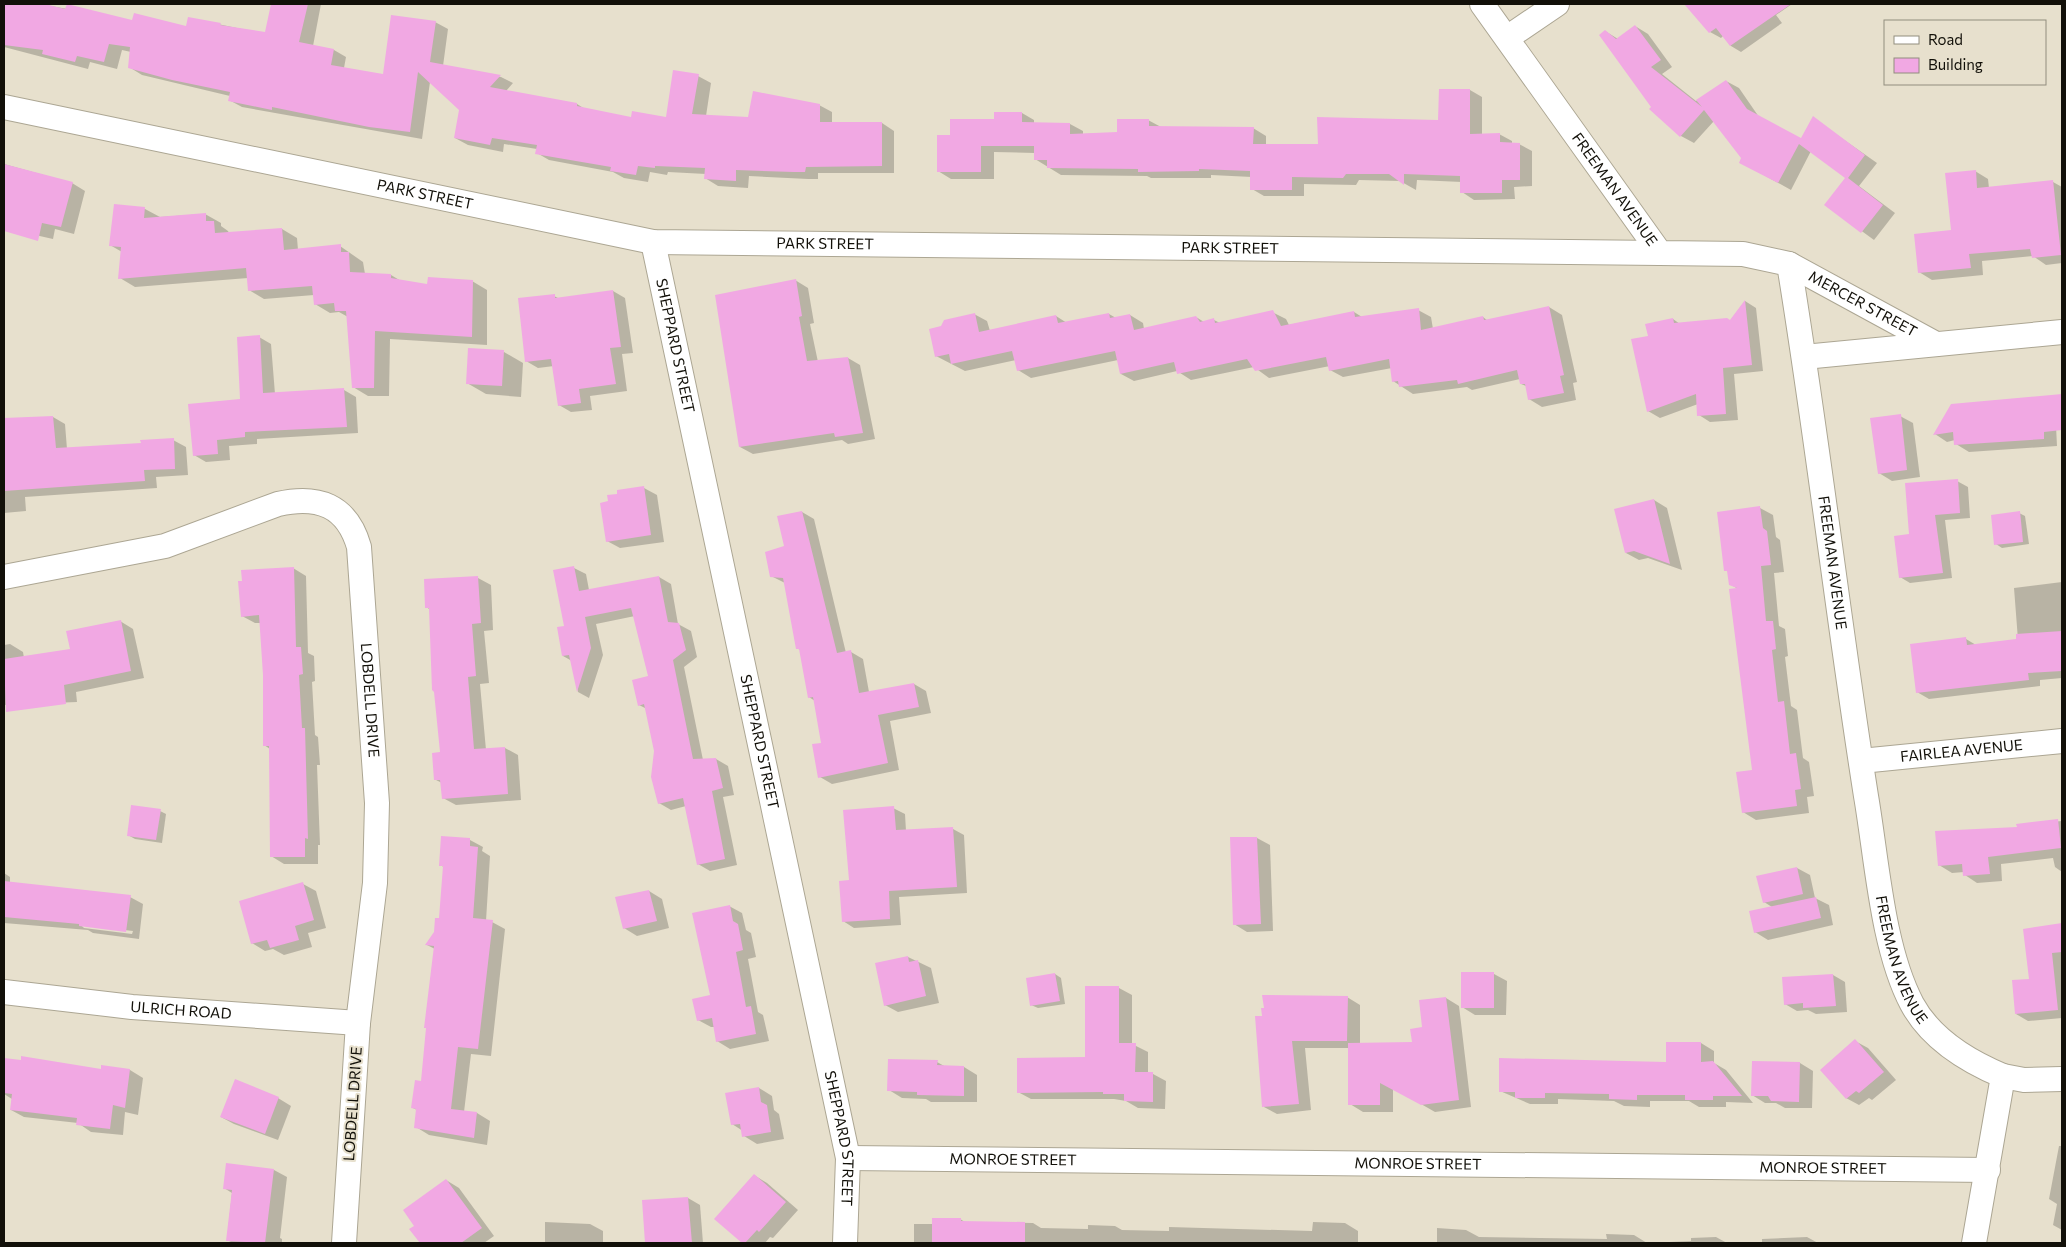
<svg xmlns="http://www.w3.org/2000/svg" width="2066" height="1247" font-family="Commissioner,sans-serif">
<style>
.shadow{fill:#0003;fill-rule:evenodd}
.building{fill:#f1a8e3}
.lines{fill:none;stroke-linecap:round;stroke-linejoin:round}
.street-casing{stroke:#aca693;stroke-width:26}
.street{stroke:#fff;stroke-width:24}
.labels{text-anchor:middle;stroke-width:4;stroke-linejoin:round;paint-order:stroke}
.street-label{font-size:15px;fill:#121009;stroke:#e7e0cd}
</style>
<rect width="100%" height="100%" fill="#e7e0cd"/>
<g class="shadow">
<polygon points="4,4 40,4 133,21 187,27 189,18 266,34 272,4 321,4 313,46 334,50 346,57 344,68 384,76 435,22 448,29 443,66 501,77 513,83 506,91 577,104 585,109 632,118 667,118 698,76 711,83 706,116 749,118 819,105 832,112 832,123 882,123 894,131 894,173 818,173 818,179 808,179 749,176 748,188 718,186 705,178 706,174 668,172 667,175 650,172 648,182 624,178 613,172 549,160 537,153 537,149 504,144 503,152 468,145 455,138 461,110 430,82 422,139 242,107 229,100 230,96 142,75 129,67 131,52 122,50 117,69 90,62 88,69 4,47"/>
<polygon points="1712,4 1792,4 1776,15 1782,23 1741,52 1731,46 1723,36 1721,38 1710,32 1696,16"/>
<polygon points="1635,26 1648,34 1672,67 1662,74 1696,101 1726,81 1739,88 1759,117 1801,140 1813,118 1877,163 1859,186 1895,213 1874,240 1826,205 1847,177 1811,151 1791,190 1753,169 1714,121 1694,143 1681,136 1651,109 1653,107 1605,31 1618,39"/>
<polygon points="1470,90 1482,97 1482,135 1499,134 1512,141 1512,144 1519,144 1532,151 1532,186 1514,187 1515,199 1474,200 1462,192 1462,182 1417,180 1416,190 1400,181 1359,180 1356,185 1304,184 1304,196 1264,196 1252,189 1252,177 1211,175 1211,178 1151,178 1147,176 1061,175 1035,159 1035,153 994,152 994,179 951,179 938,171 951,137 1022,113 1034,120 1034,123 1070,124 1083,131 1083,134 1118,133 1148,120 1161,127 1253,128 1266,136 1266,146 1319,146 1440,121"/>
<polygon points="4,164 72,183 85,191 74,234 55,229 53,239 4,228"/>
<polygon points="1975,171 1988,179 1989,188 2053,182 2062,187 2062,263 2046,265 2033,256 1982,261 1983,275 1932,280 1919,272 1953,231"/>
<polygon points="115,205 145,209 160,217 205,214 221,223 221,226 228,231 229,233 282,229 297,238 298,250 340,246 363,262 365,274 391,275 401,281 428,285 472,281 487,290 487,345 390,339 389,396 368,396 353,387 348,317 339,312 330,313 315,304 314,295 264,299 249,290 248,278 135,287 120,278 122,252 110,245"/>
<polygon points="795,280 808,288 814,323 810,324 818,362 848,358 860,365 875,439 848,444 842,440 753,454 740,447"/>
<polygon points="613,291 625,298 633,353 622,354 627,391 590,396 592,410 571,412 559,405 554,366 538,368 526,361 554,296 560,299"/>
<polygon points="1745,301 1756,308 1763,371 1734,374 1738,420 1710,422 1699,415 1698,404 1660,418 1648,411 1650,337 1673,319 1680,324 1730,321"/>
<polygon points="1549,307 1562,315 1577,382 1573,383 1576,400 1542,407 1529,399 1526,386 1521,384 1520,379 1472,390 1467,387 1413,394 1393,381 1392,368 1343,377 1330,370 1330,366 1269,378 1254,367 1191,380 1177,371 1134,381 1121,374 1118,360 1031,378 1018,370 1016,360 965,371 936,356 942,327 974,314 987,321 990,331 1056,316 1067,323 1109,314 1116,318 1130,315 1143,323 1144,329 1196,317 1204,322 1214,320 1220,323 1272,312 1286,319 1289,325 1354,312 1362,317 1418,310 1431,317 1433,329 1483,317 1488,321"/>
<polygon points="259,337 271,344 275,394 344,390 356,397 358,433 257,439 257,444 229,446 230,460 206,462 194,455 241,400"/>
<polygon points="504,352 523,363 521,397 486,394 467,383"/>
<polygon points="2055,405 2057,446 1969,452 1956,444 1955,440 1947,442 1935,434"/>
<polygon points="1900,416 1913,423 1920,477 1892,481 1879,473"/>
<polygon points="53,417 65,424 67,449 142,444 173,440 186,447 188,475 156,477 157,488 25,497 26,511 4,513 4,420"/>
<polygon points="1957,481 1968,487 1970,518 1945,520 1952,578 1910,583 1900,577 1911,535"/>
<polygon points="644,488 657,495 664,542 620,548 607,541"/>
<polygon points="1654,500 1667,508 1682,570 1648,558 1639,560 1626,553"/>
<polygon points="1760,508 1773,515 1776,537 1780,540 1784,572 1774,573 1779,626 1785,629 1788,656 1785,657 1791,706 1797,710 1803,758 1809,762 1814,796 1807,797 1809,813 1756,820 1743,812 1753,771 1738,589 1730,584 1729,572 1725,570"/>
<polygon points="802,512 814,519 846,653 851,652 863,659 869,692 914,684 926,691 931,713 890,721 899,770 832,784 820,777 822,744 815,701 809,697 800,650 797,648 785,583 771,576"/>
<polygon points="2019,513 2025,516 2029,544 2002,548 1996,544"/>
<polygon points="293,568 306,576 308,653 314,656 315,681 312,682 315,735 318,737 320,765 317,765 320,845 318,845 318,864 284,864 271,856 270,749 264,745 264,675 261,623 255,623 242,616"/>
<polygon points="574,568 586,574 589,590 659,577 671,584 678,624 691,631 697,657 684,667 703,760 716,759 728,766 734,795 723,797 737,865 710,871 698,864 686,806 671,810 659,803 655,750 647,709 639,705 650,677 635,616 596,624 603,655 589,698 578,692 572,661 563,656"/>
<polygon points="478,578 491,585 493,630 484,631 489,683 480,684 486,750 505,748 518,755 521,800 456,805 443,798 442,783 436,780 441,753 431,610 426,607"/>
<polygon points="2062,582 2062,678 2040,680 2040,686 1929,699 1917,692 1966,639 1976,645 2018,640 2014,588"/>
<polygon points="120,621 133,629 144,678 76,692 77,702 4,705 4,645 10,644 23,652 24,658 71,650"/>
<polygon points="893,808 905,814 906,831 953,829 964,835 967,893 899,897 901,925 854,928 843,921 851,882"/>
<polygon points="160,811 166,814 162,843 135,839 128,835"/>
<polygon points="2062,821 2062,872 2055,867 2053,858 2001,864 2002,881 1977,883 1965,875 1964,872 1952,873 1939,865 2018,829 2018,825"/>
<polygon points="442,838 470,840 483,847 482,851 490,856 486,921 492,922 505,929 491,1056 471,1054 464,1112 477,1113 490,1121 487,1145 429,1135 416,1127 417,1110 413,1108 422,1082 435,949 427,945 435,933 440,920 444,867 440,865"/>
<polygon points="1257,838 1270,845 1273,931 1247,932 1234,924"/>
<polygon points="1797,868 1810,875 1815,898 1829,905 1833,925 1768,940 1755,932 1772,907 1764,902"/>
<path d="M4,873l6,4v6l120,14 13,7 -4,35 -46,-6 -5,-3 -84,-7zM81,925l52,6 -1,3 -48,-6z"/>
<polygon points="303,884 316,891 326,928 308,933 312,947 284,955 273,949 265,951 252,943"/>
<polygon points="649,891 662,899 669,928 637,936 624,928"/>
<polygon points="729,906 742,913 746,930 751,933 756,957 748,959 758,1012 763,1015 769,1041 730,1049 717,1041 715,1027 711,1027 698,1020 711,996"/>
<polygon points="2062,925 2062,1018 2028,1021 2016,1014 2031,980 2024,930"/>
<polygon points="908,957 931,968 939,1003 898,1012 885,1005"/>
<polygon points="1055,974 1061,978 1065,1004 1038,1008 1031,1005"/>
<polygon points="1494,974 1507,981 1506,1015 1475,1015 1462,1007"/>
<polygon points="1833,975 1845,982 1847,1012 1816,1014 1808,1010 1797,1011 1785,1004"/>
<polygon points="1119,988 1132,995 1132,1044 1148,1052 1148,1074 1153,1074 1166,1081 1165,1109 1138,1108 1126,1101 1114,1099 1031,1099 1018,1092 1087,1058"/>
<polygon points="1347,997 1360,1005 1360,1044 1413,1043 1424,1028 1420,1001 1446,998 1459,1006 1471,1107 1435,1112 1393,1088 1393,1112 1363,1112 1350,1104 1350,1048 1305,1048 1311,1110 1277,1114 1264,1107 1256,1018"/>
<polygon points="1855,1041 1868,1048 1896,1080 1872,1100 1869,1098 1859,1105 1846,1098"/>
<polygon points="1701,1043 1714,1051 1714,1063 1726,1070 1753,1103 1726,1102 1726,1107 1699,1107 1689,1101 1650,1101 1650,1107 1624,1106 1614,1101 1558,1099 1558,1104 1530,1104 1500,1091 1667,1063"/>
<polygon points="4,1059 102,1071 130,1070 143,1078 138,1115 125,1112 123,1135 91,1132 78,1123 24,1117 11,1110 12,1099 4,1094"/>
<polygon points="937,1062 946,1067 964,1067 977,1075 977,1102 931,1102 926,1099 902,1098 889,1090"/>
<polygon points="1753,1062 1800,1063 1813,1071 1812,1108 1785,1108 1776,1103 1765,1103 1752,1095"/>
<polygon points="759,1088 772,1096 774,1110 779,1114 784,1139 757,1144 744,1136 743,1131 732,1124"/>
<polygon points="278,1098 291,1106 278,1140 234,1124 221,1117"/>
<polygon points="2059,1146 2062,1146 2062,1230 2053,1225 2057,1204 2049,1199"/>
<polygon points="274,1170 287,1177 280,1238 282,1239 282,1243 233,1243 227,1240 232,1193 224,1188"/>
<polygon points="754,1175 767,1183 798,1210 773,1238 770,1237 765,1243 744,1243 716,1218"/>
<polygon points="446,1180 459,1188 494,1236 484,1243 421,1243 411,1229 416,1226"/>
<polygon points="688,1198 700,1205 703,1243 647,1243 644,1201"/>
<polygon points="960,1219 965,1222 1033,1223 1041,1228 1088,1229 1088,1225 1115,1226 1122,1230 1169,1231 1169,1227 1312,1231 1313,1222 1345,1223 1358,1231 1358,1243 914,1243 914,1224 933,1224"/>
<polygon points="545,1222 590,1224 603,1231 603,1243 545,1243"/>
<polygon points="1437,1228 1466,1230 1479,1237 1607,1239 1606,1234 1634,1235 1647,1243 1691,1241 1691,1238 1716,1237 1727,1243 1437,1243"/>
<polygon points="1807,1237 1818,1243 1762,1243 1762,1239"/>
</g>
<g class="building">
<polygon points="4,4 45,4 65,9 67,4 132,20 134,13 186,26 188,17 221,23 220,25 265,32 271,4 308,4 299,42 334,49 331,65 383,74 391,15 436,21 430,62 501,75 490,87 577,103 577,106 631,117 632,111 666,117 673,70 699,74 692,114 748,117 753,91 820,104 820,122 882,122 882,166 806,167 805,172 794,172 736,170 736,181 704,179 705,168 655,166 655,168 638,166 636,175 610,171 611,167 535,154 537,145 492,138 490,145 454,138 459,110 418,72 410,132 369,127 272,107 272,110 228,101 230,92 172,80 128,68 130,47 109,44 104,62 77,56 75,62 42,54 43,50 4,45"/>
<polygon points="1684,4 1791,4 1730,46 1716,28 1709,33"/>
<polygon points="1635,25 1661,60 1651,67 1702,107 1696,100 1726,80 1747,109 1801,138 1813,116 1865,155 1848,178 1883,205 1861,233 1824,205 1845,178 1799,144 1778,183 1739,163 1741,158 1704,110 1680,137 1649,109 1651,107 1599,35 1605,30 1616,39"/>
<polygon points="1439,89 1470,89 1470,134 1500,133 1500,142 1520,143 1520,180 1502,180 1502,193 1460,193 1460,176 1404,174 1404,185 1389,174 1346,174 1343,178 1292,177 1292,190 1250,190 1250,171 1199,169 1199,171 1138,172 1138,169 1047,168 1047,160 1034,160 1034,146 981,146 981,172 937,172 937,135 950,135 950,119 994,119 994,112 1022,112 1022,122 1070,123 1070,134 1117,132 1117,119 1149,119 1149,126 1254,127 1253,144 1318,144 1317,117 1438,120"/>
<polygon points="4,164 73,182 61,227 42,223 38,241 4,231"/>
<polygon points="1976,170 1977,188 2053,180 2061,255 2032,258 2030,249 1969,254 1971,268 1918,273 1914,234 1951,230 1945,173"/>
<polygon points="114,204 145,207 144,218 206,213 206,221 214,221 215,233 282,228 284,250 341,244 341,252 349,252 350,272 391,274 391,278 427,284 428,277 473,280 472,337 375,331 374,388 352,388 346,311 335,311 334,303 314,305 312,286 248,291 246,268 118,279 121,247 109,246"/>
<polygon points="796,279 802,316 799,317 807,361 848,357 863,433 835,437 834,433 739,447 715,295"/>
<polygon points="613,290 621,347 610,348 616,384 579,389 581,403 558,406 551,359 525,362 518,298 555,294 555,298"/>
<polygon points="1745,300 1752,365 1723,368 1726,414 1697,416 1696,394 1647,412 1631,339 1648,336 1645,324 1673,318 1674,323 1727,318 1730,320"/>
<polygon points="1549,306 1564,375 1560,376 1564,393 1528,400 1525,384 1520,384 1517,370 1458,384 1457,380 1399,387 1398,381 1392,382 1389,359 1329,371 1326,357 1255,371 1247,359 1177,374 1174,362 1120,374 1115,351 1017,371 1012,351 951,364 949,354 935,357 929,329 941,326 944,320 975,313 979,332 1056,315 1058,323 1109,313 1110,318 1130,314 1134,330 1196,316 1200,322 1214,318 1215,323 1273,310 1281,326 1354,311 1355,317 1419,308 1421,330 1483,316 1484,320"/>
<polygon points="260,335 263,393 344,388 347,427 245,432 245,437 217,440 218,454 193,456 188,404 240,399 237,337"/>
<polygon points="468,348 504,350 502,386 466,384"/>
<polygon points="2062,394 2062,430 2044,432 2044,439 1954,445 1953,432 1933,435 1951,404"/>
<polygon points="1901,414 1907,470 1878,474 1870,418"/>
<polygon points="53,416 56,448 141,443 140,440 174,438 175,469 144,470 145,481 4,491 4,418"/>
<polygon points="1958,479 1960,513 1935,515 1943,573 1899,578 1894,536 1909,534 1905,483"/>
<polygon points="644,486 651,535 606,542 600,503 608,501 607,495 617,494 617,490"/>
<polygon points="1654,499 1670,564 1634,551 1625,553 1614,509"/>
<polygon points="1760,506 1763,528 1767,531 1771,565 1761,566 1766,621 1773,621 1776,649 1772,650 1778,702 1784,701 1790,754 1796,753 1801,789 1795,790 1797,806 1742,813 1736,772 1752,770 1729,589 1737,588 1729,585 1727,571 1724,571 1717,512"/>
<polygon points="802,511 837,653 851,650 859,693 914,683 919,707 878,715 888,763 818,778 812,744 821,743 813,697 808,698 799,649 796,649 783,578 770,577 765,552 784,546 777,516"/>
<polygon points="2020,511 2023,542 1994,545 1991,515"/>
<polygon points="574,566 579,591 659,576 668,622 679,623 686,650 673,660 693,759 716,758 723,788 712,791 725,859 697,865 683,798 658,804 651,777 654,751 644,704 638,706 632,680 648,676 631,608 585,617 591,648 577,692 569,655 562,656 557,627 564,626 553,570"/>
<polygon points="294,567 296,647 301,647 303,674 299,675 302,728 305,728 308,839 305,838 305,857 270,857 269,746 263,746 263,675 259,615 241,617 238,581 242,581 241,570"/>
<polygon points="478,576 481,623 472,624 476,676 468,677 474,749 505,747 508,794 442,799 440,780 434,780 432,753 440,752 434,692 432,690 429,608 425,608 424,579"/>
<polygon points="121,620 131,671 64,685 66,704 6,712 4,659 70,649 66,631"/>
<polygon points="2062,631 2062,671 2028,673 2029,680 1916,693 1910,644 1966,637 1967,645 2016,639 2016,634"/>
<polygon points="131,805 161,809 156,840 127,836"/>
<polygon points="894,806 896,830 953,827 957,887 889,891 890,919 842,922 839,881 849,880 843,810"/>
<polygon points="2058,819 2061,848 1988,857 1990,874 1963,876 1962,864 1938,866 1935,831 2017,827 2016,824"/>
<polygon points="441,836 470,838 470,846 478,847 473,918 493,920 478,1049 458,1047 451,1109 477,1112 474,1138 414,1128 416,1109 411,1108 415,1080 421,1081 426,1028 424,1028 434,946 425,945 434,932 435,918 439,918 443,866 439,866"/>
<polygon points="1230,837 1257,837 1261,924 1233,925"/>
<polygon points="1797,867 1803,894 1763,903 1756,876"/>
<polygon points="4,881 131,895 126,932 79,926 79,924 4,917"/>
<polygon points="303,882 314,920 295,926 299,940 270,948 267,940 251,944 239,901"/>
<polygon points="649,890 657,921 623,929 615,897"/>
<polygon points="1816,897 1821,918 1754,933 1749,911"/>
<polygon points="730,905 733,921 738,924 743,950 736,952 746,1007 751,1006 756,1034 716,1042 712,1018 697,1021 692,999 710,995 692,913"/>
<polygon points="2062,923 2062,952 2052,953 2058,1010 2015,1014 2012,980 2029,979 2023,929"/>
<polygon points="908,956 909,962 918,960 926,996 884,1006 875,963"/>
<rect x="1461" y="972" width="33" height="36"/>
<polygon points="1055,973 1060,1001 1030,1006 1026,978"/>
<polygon points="1833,974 1836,1006 1803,1008 1803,1003 1784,1005 1782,977"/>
<polygon points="1085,986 1119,986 1119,1043 1136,1043 1135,1072 1153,1072 1153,1102 1124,1101 1124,1094 1103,1094 1103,1092 1017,1093 1017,1058 1085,1057"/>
<polygon points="1262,995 1348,996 1347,1041 1292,1041 1299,1104 1262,1107 1255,1016 1262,1016 1261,1008 1264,1008"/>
<polygon points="1446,997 1459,1100 1421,1105 1380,1083 1380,1105 1348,1105 1348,1043 1412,1042 1410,1029 1422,1027 1419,1000"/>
<polygon points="1855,1039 1884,1072 1859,1093 1856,1091 1846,1099 1820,1070"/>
<polygon points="1666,1042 1701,1042 1701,1062 1713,1061 1742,1096 1713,1096 1713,1100 1685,1100 1685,1095 1637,1095 1637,1100 1609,1099 1609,1094 1545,1093 1545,1098 1515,1098 1515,1092 1499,1092 1499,1058 1666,1062"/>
<polygon points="21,1056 101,1069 101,1065 130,1069 125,1108 113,1105 110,1129 76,1125 77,1118 10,1110 12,1094 4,1093 4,1058 21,1060"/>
<polygon points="888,1059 938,1060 937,1065 964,1066 964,1096 917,1095 917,1092 887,1091"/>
<polygon points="1752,1061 1800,1062 1799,1102 1771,1101 1768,1096 1751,1096"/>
<polygon points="235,1079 279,1097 265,1134 220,1117"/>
<polygon points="759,1087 761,1102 767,1105 771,1132 742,1137 740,1124 731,1125 725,1093"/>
<polygon points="226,1163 274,1169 265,1243 226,1241 232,1190 223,1189"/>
<polygon points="754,1174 786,1202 759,1232 757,1230 745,1243 742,1243 714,1219"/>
<polygon points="446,1179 482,1228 461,1243 420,1243 409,1229 414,1226 403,1210"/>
<polygon points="688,1197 692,1243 645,1243 642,1200"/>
<polygon points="932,1218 961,1218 961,1221 1025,1222 1025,1243 932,1243"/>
</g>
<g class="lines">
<defs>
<g id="street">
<path id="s1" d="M1482,4l178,249 83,1 46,10c29,177 49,355 77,532 11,64 16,151 46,208 19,35 55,57 91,72l-29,167"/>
<polyline points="1507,38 1557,4"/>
<path id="s2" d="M4,107l649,135 1007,11"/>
<path id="s3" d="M653,242l195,916 -3,85"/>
<path id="s4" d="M1789,264l147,80"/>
<polyline points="1804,357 2062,332"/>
<path id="s5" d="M4,577l161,-31 113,-42c40,-9 69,1 81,43l18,256 -2,80 -17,140 -14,220"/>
<path id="s6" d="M1861,761l201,-20"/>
<path id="s7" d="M4,992l128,15 226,16"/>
<polyline points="2003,1076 2024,1080 2062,1079"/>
<path id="s8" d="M848,1158l1140,12"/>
</g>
</defs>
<use href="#street" class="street-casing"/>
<use href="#street" class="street"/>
</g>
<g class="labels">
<g class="street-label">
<text dy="5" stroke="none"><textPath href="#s1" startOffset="228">FREEMAN AVENUE</textPath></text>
<text dy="5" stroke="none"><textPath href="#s2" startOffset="430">PARK STREET</textPath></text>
<text dy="5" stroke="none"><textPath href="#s2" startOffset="835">PARK STREET</textPath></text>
<text dy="5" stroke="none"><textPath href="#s2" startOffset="1240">PARK STREET</textPath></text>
<text dy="5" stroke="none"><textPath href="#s4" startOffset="84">MERCER STREET</textPath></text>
<text dy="5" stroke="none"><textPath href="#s3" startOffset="106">SHEPPARD STREET</textPath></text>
<text dy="5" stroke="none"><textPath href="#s1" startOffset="738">FREEMAN AVENUE</textPath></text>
<text dy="5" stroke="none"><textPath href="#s5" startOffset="542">LOBDELL DRIVE</textPath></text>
<text dy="5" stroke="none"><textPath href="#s3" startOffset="511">SHEPPARD STREET</textPath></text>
<text dy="5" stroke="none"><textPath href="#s6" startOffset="101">FAIRLEA AVENUE</textPath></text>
<text dy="5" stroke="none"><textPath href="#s1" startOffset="1142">FREEMAN AVENUE</textPath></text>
<text dy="5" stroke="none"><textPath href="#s7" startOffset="178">ULRICH ROAD</textPath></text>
<text transform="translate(353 1104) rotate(-86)" y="5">LOBDELL DRIVE</text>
<text dy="5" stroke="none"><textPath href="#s3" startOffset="916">SHEPPARD STREET</textPath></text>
<text dy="5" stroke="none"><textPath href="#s8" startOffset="165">MONROE STREET</textPath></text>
<text dy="5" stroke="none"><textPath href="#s8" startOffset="570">MONROE STREET</textPath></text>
<text dy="5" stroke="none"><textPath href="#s8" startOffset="975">MONROE STREET</textPath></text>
</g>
</g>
<rect width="2066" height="1247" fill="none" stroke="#121009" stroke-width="10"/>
<rect x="1884" y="20" width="162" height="65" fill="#e7e0cd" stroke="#928d7f"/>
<rect x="1894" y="36" width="25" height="8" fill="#ffffff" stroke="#928d7f"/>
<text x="1928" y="45" font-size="15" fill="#121009">Road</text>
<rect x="1894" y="58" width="25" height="15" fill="#f1a8e3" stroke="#928d7f"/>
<text x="1928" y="70" font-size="15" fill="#121009">Building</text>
</svg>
